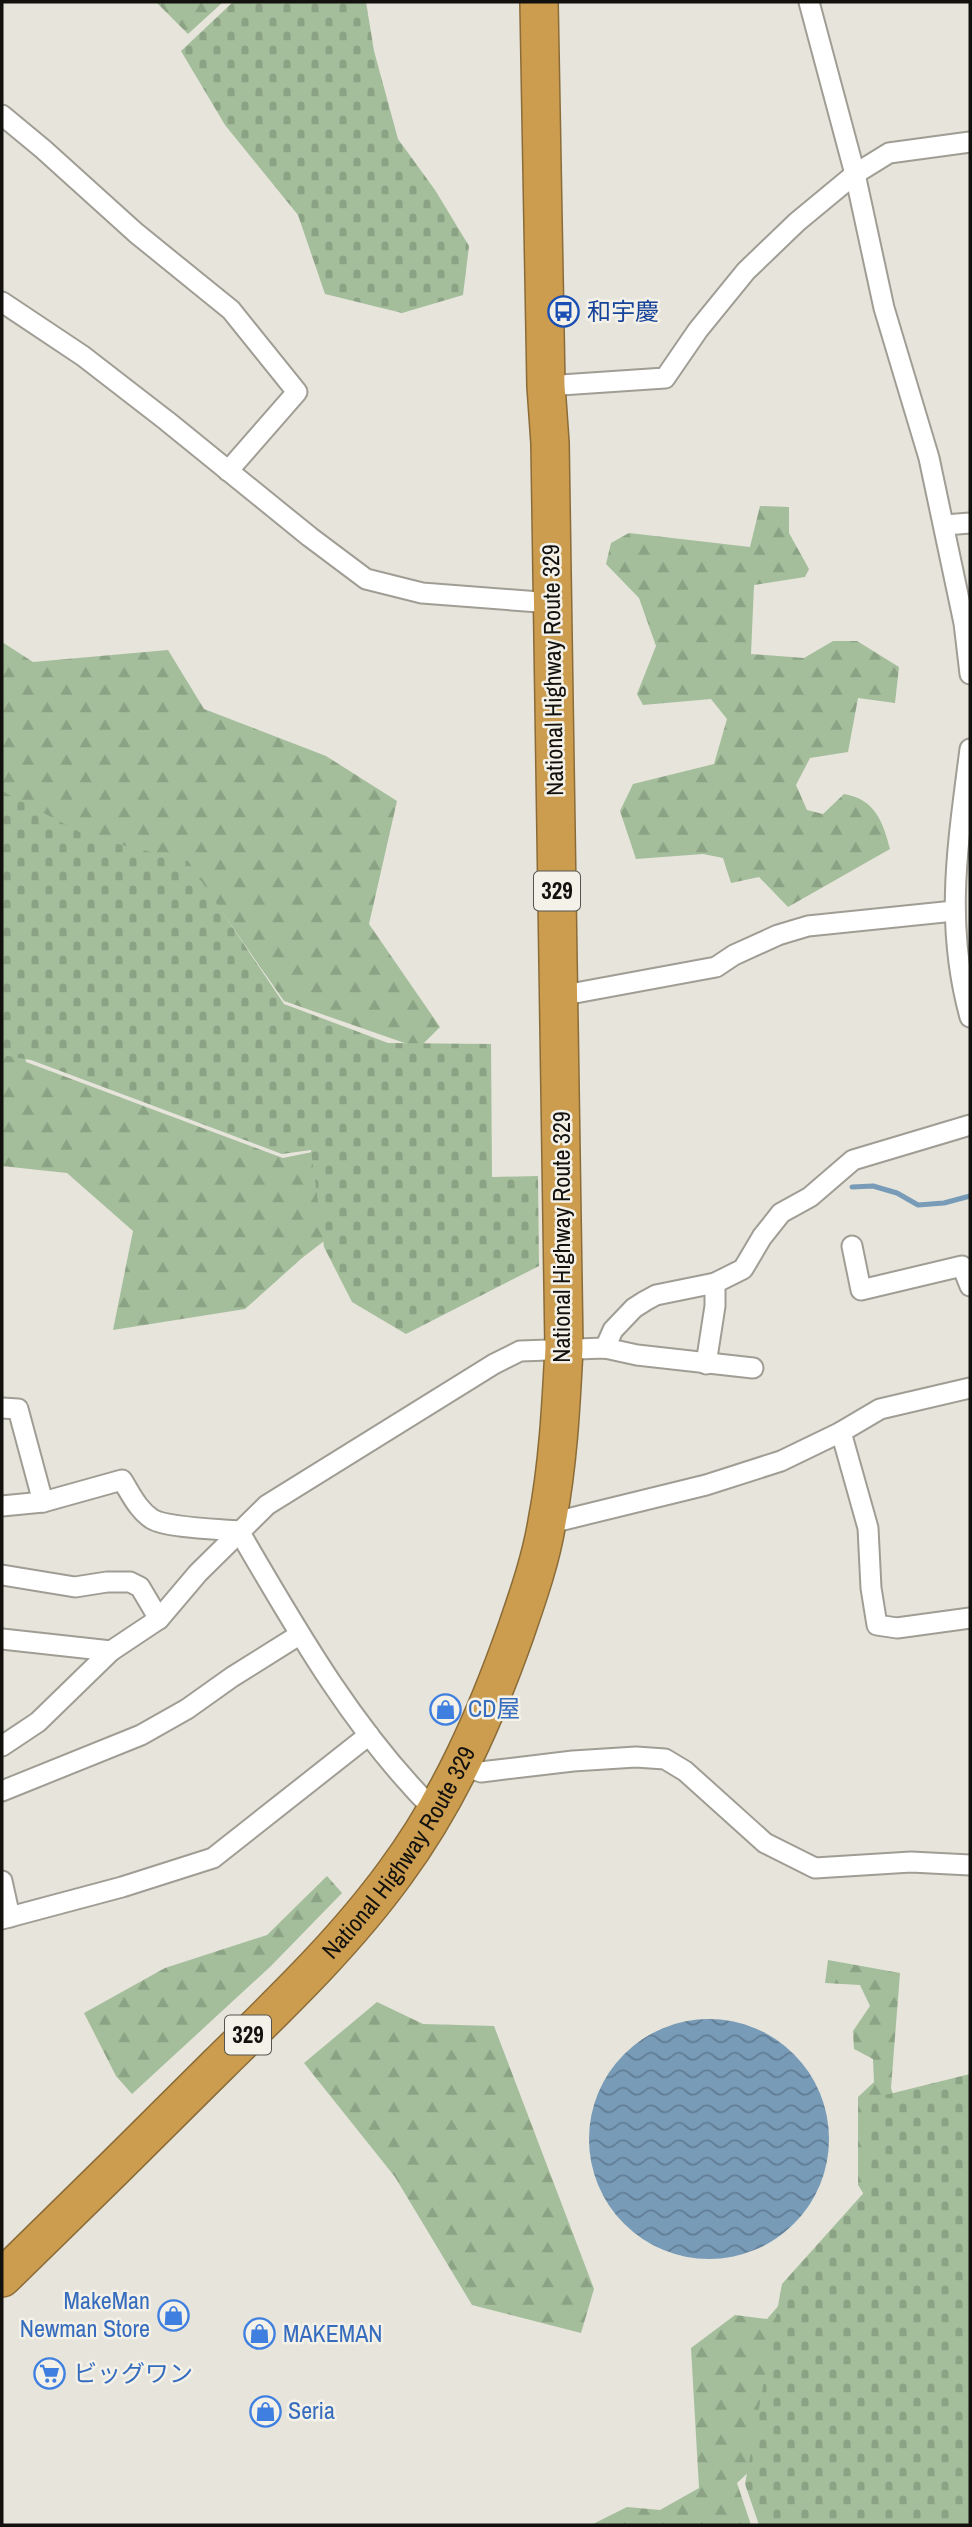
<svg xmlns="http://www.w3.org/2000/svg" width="972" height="2527" font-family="'Archivo Narrow','Noto Sans JP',sans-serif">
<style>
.forest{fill:url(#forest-firs)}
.cemetery{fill:url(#cemetery-stones)}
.water{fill:url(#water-waves)}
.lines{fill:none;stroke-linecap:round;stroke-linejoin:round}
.stream{stroke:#789bb8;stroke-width:5}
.street-casing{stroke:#9f9d94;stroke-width:23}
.highway-casing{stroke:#8b6c38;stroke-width:40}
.street{stroke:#fff;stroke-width:19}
.highway{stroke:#cc9d4f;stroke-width:37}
.labels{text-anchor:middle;stroke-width:5;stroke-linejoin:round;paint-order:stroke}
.shield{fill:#f3f1e8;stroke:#56544f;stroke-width:2}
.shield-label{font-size:23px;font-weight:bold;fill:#12110e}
.transit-label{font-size:24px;fill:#164399;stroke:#f3f1e8;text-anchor:start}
.street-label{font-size:24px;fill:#12110e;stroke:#f3f1e8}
.shop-label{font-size:24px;fill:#366cbe;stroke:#f3f1e8;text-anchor:start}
</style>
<defs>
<pattern id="forest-firs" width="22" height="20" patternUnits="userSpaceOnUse" patternTransform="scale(1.75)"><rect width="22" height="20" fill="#a4be9b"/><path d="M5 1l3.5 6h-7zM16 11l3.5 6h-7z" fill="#8ca284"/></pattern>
<pattern id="cemetery-stones" width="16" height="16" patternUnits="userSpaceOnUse" patternTransform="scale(1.75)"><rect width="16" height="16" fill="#a4be9b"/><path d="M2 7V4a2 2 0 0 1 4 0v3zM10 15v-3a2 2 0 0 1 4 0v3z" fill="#8ca284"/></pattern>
<pattern id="water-waves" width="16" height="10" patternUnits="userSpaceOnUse" patternTransform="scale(1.75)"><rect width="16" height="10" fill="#789bb8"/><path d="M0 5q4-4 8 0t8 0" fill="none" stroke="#617d94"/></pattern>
</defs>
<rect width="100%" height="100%" fill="#e6e4db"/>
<g class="forest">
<polygon points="156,2 223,2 188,34"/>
<path d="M760,506l29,1v26l20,36 -4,8 -51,8 -3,69 53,4 29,-17h24l42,26 -4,36 -37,-5 -10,54 -38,6 -14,27 11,25 16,4 21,-20c31,5 39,28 46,55l-102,58 -29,-30 -28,6 -8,-25 -20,-4 -67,5 -16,-48 13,-27 81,-20 13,-45 -16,-20 -68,6 -6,-11 19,-48 -17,-48 -33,-34 5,-21 18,-10 121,14z"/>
<polygon points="2,642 33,662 168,650 204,709 326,756 397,801 369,924 440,1027 419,1048 284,1001 222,912 18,992 26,1062 283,1158 395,1135 350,1221 302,1258 245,1309 113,1330 133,1231 67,1173 2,1166"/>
<polygon points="327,1876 342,1893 271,1966 132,2094 116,2076 84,2013 165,1968 267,1935"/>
<polygon points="828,1960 900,1973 891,2088 909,2148 892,2239 858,2185 858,2097 874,2082 873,2059 854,2049 853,2031 870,2006 860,1985 825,1983"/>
<polygon points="377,2002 423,2024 494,2026 594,2289 581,2333 472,2305 395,2177 304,2063"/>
<polygon points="849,2225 790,2433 737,2483 751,2525 591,2525 627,2507 660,2510 699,2488 691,2348 735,2315 767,2319"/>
</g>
<g class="cemetery">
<polygon points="233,2 366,2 374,51 398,139 435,190 469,246 463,295 402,313 325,294 298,215 225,125 181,51"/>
<polygon points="2,791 89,837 188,861 284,1004 388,1043 491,1044 492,1177 538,1176 539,1266 406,1334 352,1302 324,1247 311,1150 282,1154 31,1060 2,1055"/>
<polygon points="970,2074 970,2525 759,2525 745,2484 782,2284 869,2187 865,2100"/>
</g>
<circle class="water" cx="709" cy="2139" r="120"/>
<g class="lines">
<polyline class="stream" points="852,1187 873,1186 897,1193 918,1205 944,1203 970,1196"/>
<defs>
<g id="street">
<polyline points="809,2 855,174 884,308 929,458 964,623 970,674"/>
<polyline points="2,115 43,149 136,233 231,310 297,392 228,471"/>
<polyline points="2,302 83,356 167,421 310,537 366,579 422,593 552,603"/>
<polyline points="546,386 665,378 698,330 746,271 797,222 855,174 889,153 970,142"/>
<polyline points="945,525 970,523"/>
<path d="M970,749c-12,95 -26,174 0,268"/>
<polyline points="559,996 716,967 734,955 778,935 808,926 954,911"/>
<polyline points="852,1246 861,1290 962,1266 970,1286"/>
<polyline points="605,1348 613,1330 634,1308 645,1301 656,1295 715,1283 743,1269 762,1237 781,1213 810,1197 853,1160 970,1125"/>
<polyline points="706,1364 715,1306 715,1283"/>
<polyline points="2,1408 18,1409 43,1502"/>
<polyline points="841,1432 868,1528 871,1588 877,1625 897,1628 970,1618"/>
<path d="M2,1506l41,-4 79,-22c9,14 16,30 30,39 15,9 67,10 87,12"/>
<polyline points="547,1524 706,1485 781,1461 841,1432 880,1409 970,1388"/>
<path d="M239,1531c57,98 115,200 197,281"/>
<polyline points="2,1575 75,1587 107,1582 130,1582 140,1587 159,1619"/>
<polyline points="2,1639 111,1651"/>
<polyline points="2,1746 38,1722 111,1651 159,1619 198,1573 267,1505 494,1364 520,1351 605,1348 637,1355 753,1368"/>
<polyline points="461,1765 481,1772 489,1771 573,1761 636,1757 665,1759 685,1771 765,1843 815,1868 911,1862 970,1865"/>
<polyline points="2,1791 141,1735 187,1709 232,1677 299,1635"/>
<polyline points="2,1881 10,1917"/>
<polyline points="2,1919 122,1887 213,1858 369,1735"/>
</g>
<g id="highway">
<path id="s1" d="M2,2278c73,-71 145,-142 217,-214 62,-61 125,-121 176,-191 54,-73 91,-157 121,-242 12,-35 25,-72 31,-109 11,-57 14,-115 17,-174l-14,-905 -4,-57 -7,-384"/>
</g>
</defs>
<use href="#street" class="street-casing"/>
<use href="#highway" class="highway-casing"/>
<use href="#street" class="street"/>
<use href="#highway" class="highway"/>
</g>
<defs>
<symbol id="bus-ring" viewBox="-11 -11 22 22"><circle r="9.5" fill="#f3f1e8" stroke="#1a4fb4" stroke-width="1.5"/><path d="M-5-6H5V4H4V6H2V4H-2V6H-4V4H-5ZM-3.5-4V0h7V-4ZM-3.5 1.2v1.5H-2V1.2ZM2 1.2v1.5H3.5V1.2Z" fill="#1a4fb4"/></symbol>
<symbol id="shop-ring" viewBox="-11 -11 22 22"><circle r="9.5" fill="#f3f1e8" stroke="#3f7fe0" stroke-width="1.5"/><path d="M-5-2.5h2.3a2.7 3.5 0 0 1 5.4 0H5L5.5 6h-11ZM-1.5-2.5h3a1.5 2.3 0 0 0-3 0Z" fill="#3f7fe0"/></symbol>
<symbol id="supermarket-ring" viewBox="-11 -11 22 22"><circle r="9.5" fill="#f3f1e8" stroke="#3f7fe0" stroke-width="1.5"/><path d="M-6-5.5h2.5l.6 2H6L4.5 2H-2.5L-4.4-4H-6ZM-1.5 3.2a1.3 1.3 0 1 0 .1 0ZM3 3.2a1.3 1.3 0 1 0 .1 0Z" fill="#3f7fe0"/></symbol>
</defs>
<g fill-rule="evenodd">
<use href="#bus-ring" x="546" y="294" width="35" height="35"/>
<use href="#shop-ring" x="428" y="1692" width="35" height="35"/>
<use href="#shop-ring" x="156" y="2298" width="35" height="35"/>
<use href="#shop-ring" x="242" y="2316" width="35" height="35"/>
<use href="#supermarket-ring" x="32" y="2356" width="35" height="35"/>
<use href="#shop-ring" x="248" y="2394" width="35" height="35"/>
</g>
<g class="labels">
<g class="shield">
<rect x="534" y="871.5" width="46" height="39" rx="5"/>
<rect x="225" y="2015.5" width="46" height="39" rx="5"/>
</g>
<g class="shield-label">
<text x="557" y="899">329</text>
<text x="248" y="2043">329</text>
</g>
<g class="transit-label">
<text x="587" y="320">和宇慶</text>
</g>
<g class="street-label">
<text transform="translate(553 670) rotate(-91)" y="8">National Highway Route 329</text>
<text transform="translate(562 1237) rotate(-90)" y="8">National Highway Route 329</text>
<text dy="8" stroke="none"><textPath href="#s1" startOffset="584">National Highway Route 329</textPath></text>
</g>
<g class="shop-label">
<text x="468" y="1717">CD屋</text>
<text x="150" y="2309" text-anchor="end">MakeMan<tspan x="150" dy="28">Newman Store</tspan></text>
<text x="283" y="2342">MAKEMAN</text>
<text x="73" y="2382">ビッグワン</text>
<text x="288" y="2419">Seria</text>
</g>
</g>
<rect width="972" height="2527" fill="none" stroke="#12110e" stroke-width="7"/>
</svg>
